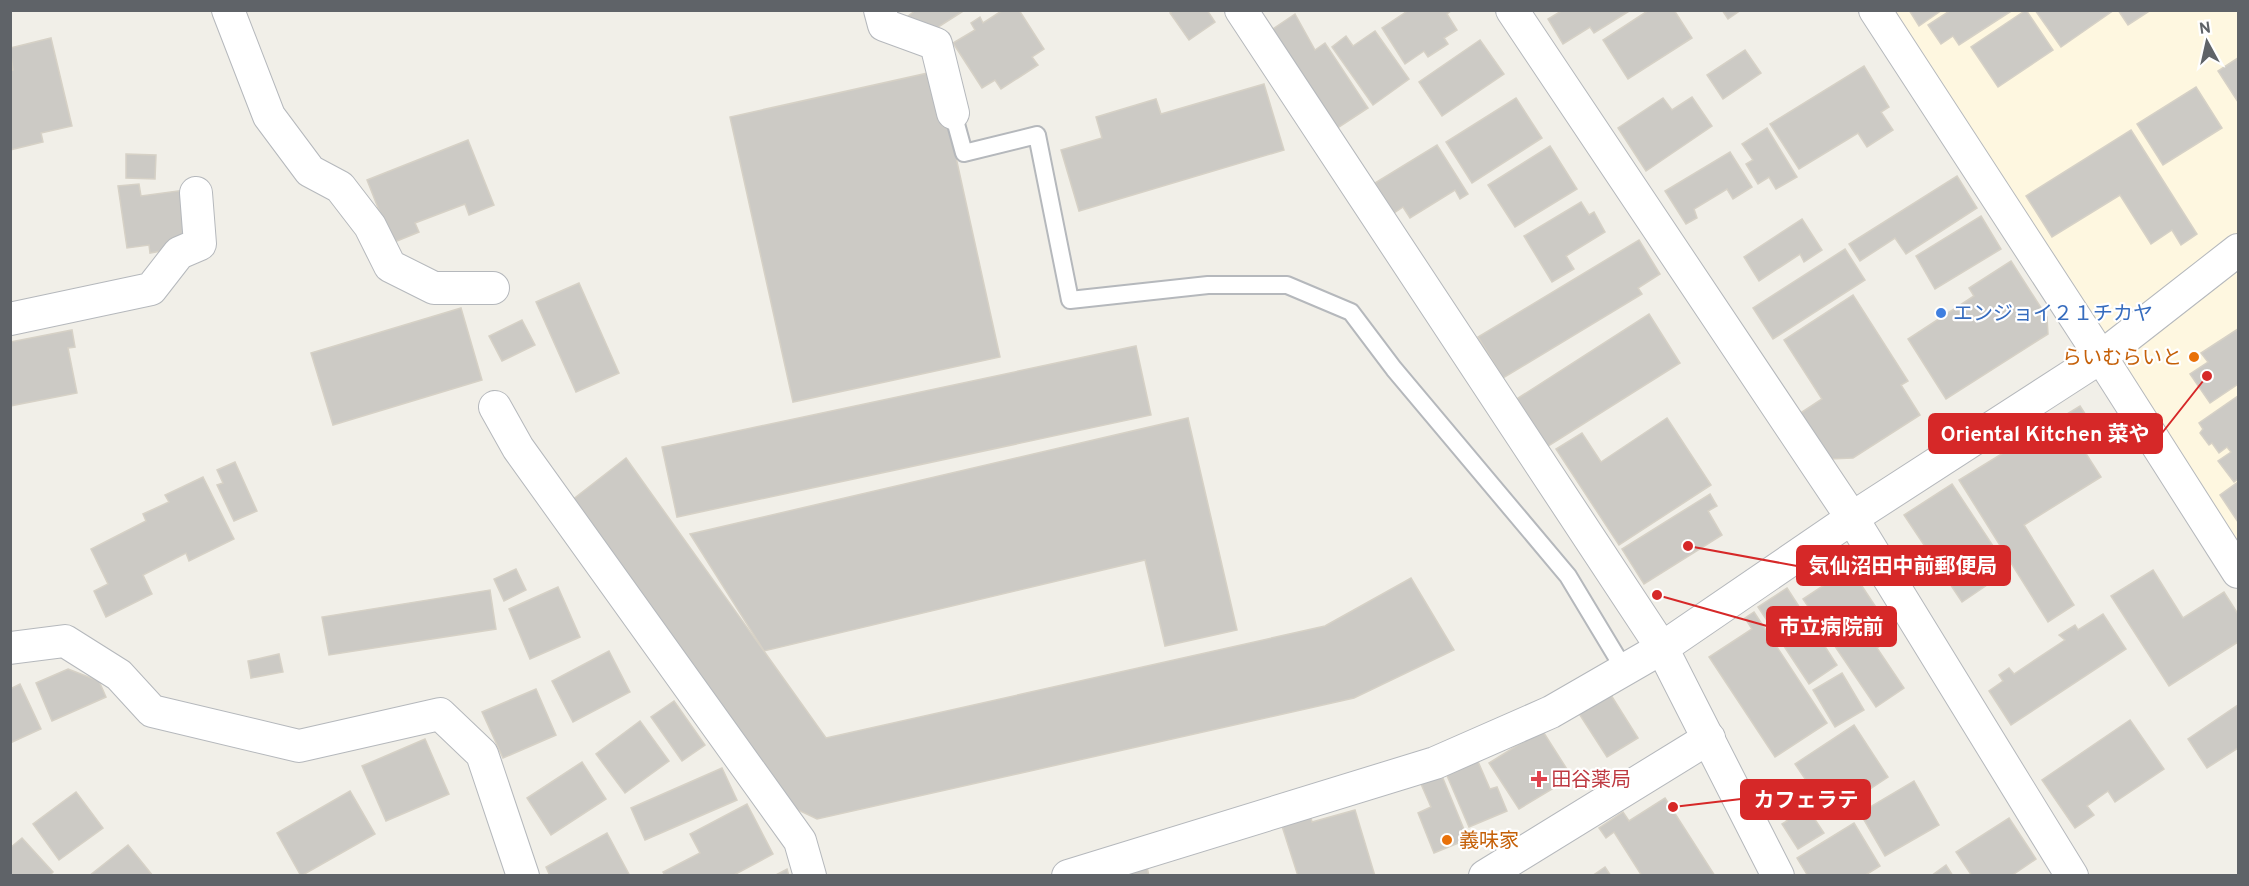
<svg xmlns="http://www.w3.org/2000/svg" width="2249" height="886" font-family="Overpass,'Noto Sans JP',sans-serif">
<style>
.commercial{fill:#fef7e0}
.building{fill:#cccac5;stroke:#d6d1c6;stroke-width:1.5}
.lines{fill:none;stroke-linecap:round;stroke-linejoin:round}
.lane-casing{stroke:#b5b8bc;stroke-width:20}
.street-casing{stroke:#b5b8bc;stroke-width:34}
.lane{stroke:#fff;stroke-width:16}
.street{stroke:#fff;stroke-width:32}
.shop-dot{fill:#3f7fe0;stroke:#fff;stroke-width:2}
.food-dot{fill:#e8710a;stroke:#fff;stroke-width:2}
.health-dot{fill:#e0444e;stroke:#fff;stroke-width:2}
.labels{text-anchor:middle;stroke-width:4.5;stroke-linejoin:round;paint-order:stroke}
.shop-label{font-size:20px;fill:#366cbe;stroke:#fff;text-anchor:start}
.food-label{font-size:20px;fill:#c56008;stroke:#fff;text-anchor:end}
.health-label{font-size:20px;fill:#be3a42;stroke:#fff;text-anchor:start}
.leader{fill:none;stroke:#d62828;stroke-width:2}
.callout-dot{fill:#d62828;stroke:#fff;stroke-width:2}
.callout{fill:#d62828;stroke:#d62828;stroke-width:2}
.callout-label{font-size:21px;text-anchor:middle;font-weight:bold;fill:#fff}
</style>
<rect width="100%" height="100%" fill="#f1efe8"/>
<polygon class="commercial" points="1891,11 2238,11 2238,546"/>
<g class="building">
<polygon points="916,10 965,10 921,38 907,17"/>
<polygon points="1003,10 1019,10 1044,49 1032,57 1038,65 1001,89 995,80 982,88 953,43 975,30 971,23 980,17 983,23"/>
<polygon points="1174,10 1207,10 1215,22 1189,40 1170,13"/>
<polygon points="1409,10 1452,10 1447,14 1457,30 1444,38 1448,44 1428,57 1424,51 1405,64 1382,28"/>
<polygon points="1563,10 1631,10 1594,33 1590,27 1563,44 1548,19"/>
<polygon points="1649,10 1674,10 1692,38 1628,79 1603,40"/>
<polygon points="1722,10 1741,10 1728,19"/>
<polygon points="1909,10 1942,10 1919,26"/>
<polygon points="1951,10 2013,10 1959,45 1953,36 1941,44 1928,25"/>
<polygon points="2026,10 2053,50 1998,87 1971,47"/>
<polygon points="2035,10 2114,10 2061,47"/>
<polygon points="2118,10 2151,10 2128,25"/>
<polygon points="1295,14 1315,50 1325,43 1368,108 1330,133 1270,31"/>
<polygon points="1375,31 1409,79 1373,105 1332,47 1346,36 1353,46"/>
<polygon points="51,38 72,126 41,133 43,142 10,150 10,71 13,70 10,48"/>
<polygon points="1480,40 1504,74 1442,116 1419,82"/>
<polygon points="1745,50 1761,73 1723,99 1707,75"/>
<polygon points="2238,58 2238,102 2218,71"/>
<polygon points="1864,66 1889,107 1881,112 1893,130 1867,147 1858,133 1799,169 1770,124"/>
<polygon points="937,71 1000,357 793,402 730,117"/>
<polygon points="1264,84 1284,150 1079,211 1061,150 1102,138 1096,117 1156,99 1161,114"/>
<polygon points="2196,87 2222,128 2163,165 2137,124"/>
<polygon points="1692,97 1712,126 1646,171 1618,128 1663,98 1672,110"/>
<polygon points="1516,98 1542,138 1472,183 1446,142"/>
<polygon points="1767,128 1797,177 1776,189 1769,177 1758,184 1746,164 1753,160 1742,144"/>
<polygon points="2131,130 2197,234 2181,245 2172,230 2151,244 2120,195 2052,237 2026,196"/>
<polygon points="468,140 494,205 469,215 465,204 415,223 419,232 392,243 367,180"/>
<polygon points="1437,145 1468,194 1460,199 1455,190 1410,218 1403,207 1394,213 1375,183"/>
<polygon points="1550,146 1577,189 1515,227 1488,185"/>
<polygon points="1730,152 1752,187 1733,199 1727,189 1694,209 1697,218 1686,224 1665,191"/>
<polygon points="126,154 156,155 155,179 126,178"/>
<polygon points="1957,176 1977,208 1906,254 1895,238 1860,261 1849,244"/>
<polygon points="139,184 141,196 185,190 193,237 172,249 150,253 149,245 127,248 118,186"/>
<polygon points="1581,202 1589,215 1594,212 1605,232 1566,256 1574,269 1552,282 1524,236"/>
<polygon points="1981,216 2001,249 1935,289 1916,256"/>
<polygon points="1802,219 1822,250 1804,262 1800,254 1759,281 1744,257"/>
<polygon points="1639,240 1660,274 1638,288 1642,294 1503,378 1478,337"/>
<polygon points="1845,249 1865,280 1773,339 1753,308"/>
<polygon points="2011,261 2047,317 2048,334 1946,399 1908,339 1974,296 1969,288"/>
<polygon points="579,283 619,373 576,392 536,302"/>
<polygon points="1853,295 1908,381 1901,385 1920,415 1853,458 1829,459 1799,414 1822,399 1784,340"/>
<polygon points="461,308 482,380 333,425 311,353"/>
<polygon points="1649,314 1680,363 1542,450 1512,402"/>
<polygon points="522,320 535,345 502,361 489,336"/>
<polygon points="2238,329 2238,384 2210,403 2190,374 2208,362 2201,353"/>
<polygon points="72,330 75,347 68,348 77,393 10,406 10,342"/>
<polygon points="1136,346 1151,415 677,517 662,447"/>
<polygon points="2238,396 2238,479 2234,482 2218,461 2231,452 2227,447 2219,453 2212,443 2209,445 2200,433 2203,429 2199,423"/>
<polygon points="2080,406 2093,426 2076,438 2101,477 2024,525 2074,605 2048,622 1959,480"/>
<polygon points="1188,418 1237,630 1165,646 1145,560 764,651 690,534"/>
<polygon points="1667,418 1711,485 1619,545 1556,449 1582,433 1601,462"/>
<polygon points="626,458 826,738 1325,626 1411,578 1454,650 1354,698 817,819 771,797 562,508"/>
<polygon points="235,462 257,511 234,521 217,485 223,483 217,470"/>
<polygon points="203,477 234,539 189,561 186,553 143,575 152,594 106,617 94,591 108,584 91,549 146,521 143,514 169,502 165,495"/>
<polygon points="2238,482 2238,522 2220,495"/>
<polygon points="1952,484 2009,570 1962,602 1904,515"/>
<polygon points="1710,494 1717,506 1708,511 1722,535 1644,584 1622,549"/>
<polygon points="1850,568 1895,636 1877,648 1904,688 1876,707 1803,599"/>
<polygon points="516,569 526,590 504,601 494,579"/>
<polygon points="2153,570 2183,618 2224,592 2238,614 2238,642 2169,686 2111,596"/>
<polygon points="558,587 580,637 530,659 509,609"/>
<polygon points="1787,588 1837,665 1809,684 1758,607"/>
<polygon points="490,590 496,629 329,655 322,617"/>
<polygon points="1754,612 1827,723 1775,757 1709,657 1752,629 1745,618"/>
<polygon points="2103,614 2126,649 2011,725 1989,691 2003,681 1999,675 2009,668 2014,674 2065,640 2059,635 2075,625 2078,630"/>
<polygon points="609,651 630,692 573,722 552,681"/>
<polygon points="279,654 283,672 251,678 248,661"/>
<polygon points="68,669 99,681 106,697 52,721 36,683"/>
<polygon points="1842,673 1864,710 1835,727 1813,690"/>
<polygon points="20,684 41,729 10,743 10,689"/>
<polygon points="536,689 556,735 503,758 482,712"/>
<polygon points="1609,692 1638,738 1607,757 1578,712"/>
<polygon points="674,701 705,745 682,761 651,717"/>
<polygon points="2238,705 2238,748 2207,768 2188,739"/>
<polygon points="2130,720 2164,769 2115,802 2108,791 2087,806 2094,815 2075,828 2042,780"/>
<polygon points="640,721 669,761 625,793 596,754"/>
<polygon points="1854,725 1888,777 1867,791 1863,785 1826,810 1795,764"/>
<polygon points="1542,730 1572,777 1519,809 1489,763"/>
<polygon points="425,739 449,794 386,821 362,766"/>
<polygon points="1476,757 1490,789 1497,787 1507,811 1469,827 1445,771"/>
<polygon points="582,762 606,799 551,835 527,798"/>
<polygon points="722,768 737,800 645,840 631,808"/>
<polygon points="1442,776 1468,839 1434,853 1418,813 1431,807 1421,784"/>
<polygon points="1914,781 1939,825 1885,856 1860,813"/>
<polygon points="1790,782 1824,833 1798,849 1782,824 1787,821 1770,795"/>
<polygon points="350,791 375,834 301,876 277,833"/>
<polygon points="76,792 103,828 59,860 33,824"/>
<polygon points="1665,798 1715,876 1642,876 1614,832 1606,838 1599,828 1623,812 1629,821"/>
<polygon points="747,804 773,854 732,876 665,876 663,872 700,853 690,834"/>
<polygon points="1355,810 1375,876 1298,876 1281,823 1310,814 1312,822"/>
<polygon points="2009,818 2036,859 2011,876 1972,876 1956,852"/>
<polygon points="1854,823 1880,866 1864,876 1808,876 1797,858"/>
<polygon points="607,833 630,876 550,876 546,867"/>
<polygon points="22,838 53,872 49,876 10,876 10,848"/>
<polygon points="128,845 153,876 89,876"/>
<polygon points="1946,865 1953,876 1931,876"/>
<polygon points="1147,867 1149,876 1115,876"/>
<polygon points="1605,867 1611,876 1592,876"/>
<polygon points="787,869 789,876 774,876"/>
</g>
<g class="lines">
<defs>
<polyline id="lane" points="953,113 964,153 1037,135 1070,300 1208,285 1287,285 1351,312 1394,369 1568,576 1624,669"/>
<g id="street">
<polyline points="228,10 269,116 310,171 340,187 370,226 390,266 434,288 493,288"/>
<polyline points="880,10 884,25 936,44 953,113"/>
<polyline points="1241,10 1662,648 1778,876"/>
<polyline points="1512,10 1852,518 2072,876"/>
<polyline points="1875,10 2101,357 2238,572"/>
<polyline points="10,319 151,289 179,253 200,244 196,193"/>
<polyline points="495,407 518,448 800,841 810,876"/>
<polyline points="10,648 65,641 119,675 152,711 299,746 440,714 482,754 523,876"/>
<polyline points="1068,876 1435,763 1551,712 1662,648 1852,518 2101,357 2238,250"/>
<polyline points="1485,876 1709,738"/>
</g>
</defs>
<use href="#lane" class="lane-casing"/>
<use href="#street" class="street-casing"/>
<use href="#lane" class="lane"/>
<use href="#street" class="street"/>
</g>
<circle class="shop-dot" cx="1941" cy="313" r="6"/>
<g class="food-dot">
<circle cx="2194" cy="357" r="6"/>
<circle cx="1447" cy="840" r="6"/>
</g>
<path class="health-dot" d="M1536 770h6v6h6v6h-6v6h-6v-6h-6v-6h6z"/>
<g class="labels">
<g class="shop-label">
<text x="1953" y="320">エンジョイ２１チカヤ</text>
</g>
<g class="food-label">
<text x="2182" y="364">らいむらいと</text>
<text x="1459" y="847" text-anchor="start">義味家</text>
</g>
<g class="health-label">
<text x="1551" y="786">田谷薬局</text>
</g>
</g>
<path class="leader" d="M2207 376L2162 433M1688 546L1797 566M1657 595L1767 626M1673 807L1741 799"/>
<g class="callout-dot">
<circle cx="2207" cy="376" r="6"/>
<circle cx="1688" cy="546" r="6"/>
<circle cx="1657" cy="595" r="6"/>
<circle cx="1673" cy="807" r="6"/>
</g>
<g class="callout">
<rect x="1929" y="414" width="233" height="39" rx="6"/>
<rect x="1797" y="546" width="213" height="39" rx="6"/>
<rect x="1767" y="607" width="129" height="39" rx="6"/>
<rect x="1741" y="780" width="129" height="39" rx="6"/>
</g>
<g class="callout-label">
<text x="2045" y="441">Oriental Kitchen 菜や</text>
<text x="1903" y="573">気仙沼田中前郵便局</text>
<text x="1831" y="634">市立病院前</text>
<text x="1806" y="807">カフェラテ</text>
</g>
<rect width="2249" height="886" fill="none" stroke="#5f6368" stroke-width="24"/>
<g transform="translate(2207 42) rotate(352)" stroke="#ffffff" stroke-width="4.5" paint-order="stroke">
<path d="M0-4.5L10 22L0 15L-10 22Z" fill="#5f6368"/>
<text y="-9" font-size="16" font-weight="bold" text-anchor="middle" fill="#5f6368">N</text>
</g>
</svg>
